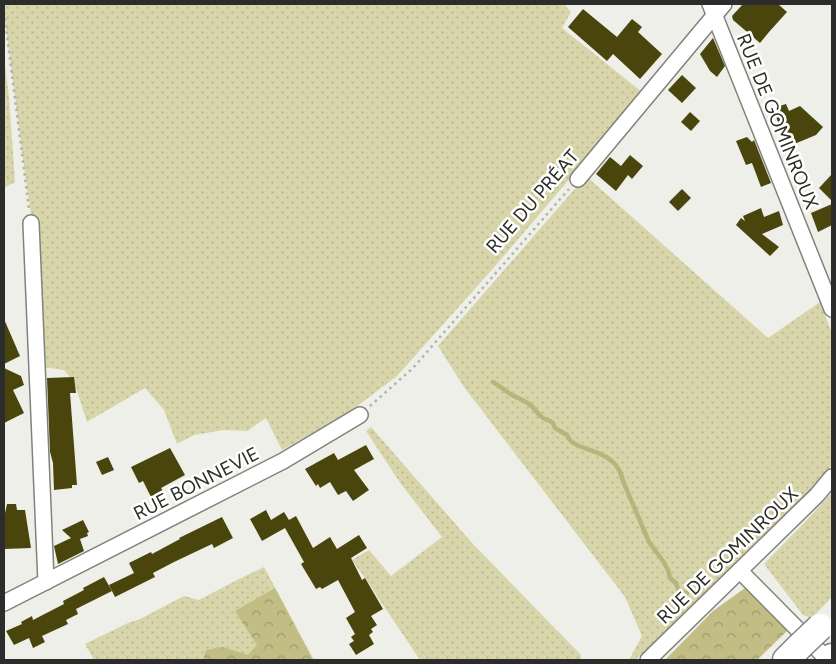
<svg xmlns="http://www.w3.org/2000/svg" width="836" height="664" font-family="Figtree,sans-serif">
<style>
.grass{fill:url(#grass-dots)}
.forest{fill:url(#forest-crowns)}
.lines{fill:none;stroke-linecap:round;stroke-linejoin:round}
.stream{stroke:#b7b47c;stroke-width:4.5}
.building{fill:#49450c}
.minor-casing{stroke:#82827d;stroke-width:18}
.motorway-casing{stroke:#82827d;stroke-width:29}
.path{stroke:#b3b3ae;stroke-width:2.5;stroke-dasharray:2.5 4;stroke-linecap:butt}
.minor{stroke:#fff;stroke-width:15}
.motorway{stroke:#fff;stroke-width:26}
.motorway-bridge-casing{stroke:#82827d;stroke-width:29;stroke-linecap:butt}
.motorway-bridge{stroke:#fff;stroke-width:26}
.labels{text-anchor:middle;stroke-width:5;stroke-linejoin:round;paint-order:stroke}
.street-label{font-size:19px;fill:#2c2c2a;stroke:#fffffe}
</style>
<defs>
<pattern id="grass-dots" width="8" height="8" patternUnits="userSpaceOnUse" patternTransform="scale(1.25)"><rect width="8" height="8" fill="#d7d5a9"/><path d="M2 2h.1M6 6h.1" fill="none" stroke="#b9b792" stroke-width="1.8" stroke-linecap="round"/></pattern>
<pattern id="forest-crowns" width="20" height="18" patternUnits="userSpaceOnUse" patternTransform="scale(1.25)"><rect width="20" height="18" fill="#c1bd85"/><path d="M2 6a3 3 0 1 1 6 0M12 15a3 3 0 1 1 6 0" fill="none" stroke="#9d9a6d"/></pattern>
</defs>
<rect width="100%" height="100%" fill="#efefe9"/>
<g class="grass">
<polygon points="4,4 564,4 571,12 562,28 643,93 497,264 397,376 348,413 282,450 266,418 247,431 224,430 194,435 177,444 164,410 145,388 87,422 74,382 64,370 37,366 38,259 26,181 4,12"/>
<polygon points="4,57 9,97 15,182 4,188"/>
<polygon points="586,176 768,338 820,302 832,333 832,464 825,476 635,660 629,660 642,636 625,597 464,387 438,346"/>
<polygon points="371,427 472,543 581,655 581,660 420,660 365,578 352,560 369,550 391,576 442,537 401,484 366,431"/>
<polygon points="832,493 832,597 812,618 803,615 764,564 804,523"/>
<polygon points="264,567 314,660 94,660 85,644 128,623 140,619 184,596 199,600 239,579"/>
</g>
<g class="forest">
<polygon points="752,583 789,629 757,660 665,660 713,611"/>
<polygon points="275,588 313,660 203,660 206,650 223,647 248,655 257,645 235,611"/>
</g>
<g class="lines">
<path class="stream" d="M493,382c7,4 12,9 19,13 5,3 12,5 17,9 6,4 8,10 14,14 3,2 7,2 10,5l2,5 12,7c6,19 49,10 56,46l26,61 14,19 5,9 2,8 6,5 2,6 5,3 4,1"/>
</g>
<g class="building">
<polygon points="743,4 778,4 787,12 769,32 760,43 733,20 732,16"/>
<polygon points="583,9 617,37 632,19 642,27 638,32 662,54 640,79 613,54 607,61 568,27"/>
<polygon points="713,38 725,66 717,77 710,71 700,54"/>
<polygon points="682,75 696,88 682,103 668,90"/>
<polygon points="786,104 789,111 800,106 823,127 816,135 787,147 773,108"/>
<polygon points="690,112 700,121 691,131 681,122"/>
<polygon points="747,137 752,142 754,140 771,183 761,187 752,163 746,165 736,141"/>
<polygon points="630,155 643,166 632,179 628,175 616,191 596,174 610,157 621,166"/>
<polygon points="832,174 832,201 819,188"/>
<polygon points="682,189 691,198 678,211 669,202"/>
<polygon points="832,204 832,225 818,232 811,213"/>
<polygon points="761,208 764,217 779,211 783,225 762,234 779,247 770,256 736,225 741,218 745,221 743,216"/>
<polygon points="4,319 20,356 4,364"/>
<polygon points="4,368 21,376 24,385 13,390 24,413 4,423"/>
<polygon points="74,377 76,393 70,393 77,485 72,485 72,488 54,490 53,463 50,452 47,378"/>
<polygon points="366,445 374,459 354,470 369,490 353,501 346,491 338,495 330,482 320,488 318,484 316,486 305,469 334,453 338,460"/>
<polygon points="170,448 185,475 161,488 163,491 151,497 143,481 139,483 131,467"/>
<polygon points="108,457 114,470 102,475 96,462"/>
<polygon points="7,504 16,504 17,510 25,510 31,548 4,549 4,518"/>
<polygon points="266,510 271,520 284,512 289,520 296,516 313,548 330,537 337,549 359,535 367,548 351,558 362,580 365,578 383,609 371,616 377,625 371,629 373,632 369,635 374,644 356,655 349,644 354,641 351,637 355,634 346,618 355,612 338,580 322,589 320,587 316,589 301,564 304,562 285,528 262,541 250,519"/>
<polygon points="222,517 233,538 214,548 212,544 174,562 153,573 155,577 115,597 109,585 134,573 129,563 151,552 152,554 180,539 179,538"/>
<polygon points="83,520 89,532 87,533 88,536 80,539 84,551 58,564 54,546 71,538 62,530"/>
<polygon points="104,577 112,591 76,609 78,614 66,620 68,624 42,636 45,642 33,648 29,638 14,645 6,631 22,624 21,622 32,616 33,620 64,604 63,601 84,590 83,588"/>
</g>
<g class="lines">
<defs>
<g id="minor">
<polyline points="710,4 832,309"/>
<polyline points="578,179 724,4"/>
<polyline points="31,223 46,582"/>
<polyline points="740,571 828,660"/>
<polyline points="4,603 283,461 360,415"/>
<polyline points="648,660 817,495 832,477"/>
</g>
<g id="motorway">
<polyline points="786,660 799,647"/>
<polyline points="829,660 832,657"/>
</g>
</defs>
<use href="#minor" class="minor-casing"/>
<use href="#motorway" class="motorway-casing"/>
<g class="path">
<polyline points="4,12 29,209"/>
<polyline points="370,406 413,368 569,189"/>
</g>
<use href="#minor" class="minor"/>
<use href="#motorway" class="motorway"/>
<defs>
<polyline id="motorway-bridge" points="799,647 820,627"/>
</defs>
<use href="#motorway-bridge" class="motorway-bridge-casing"/>
<use href="#motorway-bridge" class="motorway-bridge"/>
</g>
<g class="labels">
<g class="street-label">
<text transform="translate(778 121) rotate(68)" y="7">RUE DE GOMINROUX</text>
<text transform="translate(532 201) rotate(-49)" y="7">RUE DU PRÉAT</text>
<text transform="translate(196 483) rotate(-27)" y="7">RUE BONNEVIE</text>
<text transform="translate(727 555) rotate(-44)" y="7">RUE DE GOMINROUX</text>
</g>
</g>
<rect width="836" height="664" fill="none" stroke="#2c2c2a" stroke-width="10"/>
</svg>
